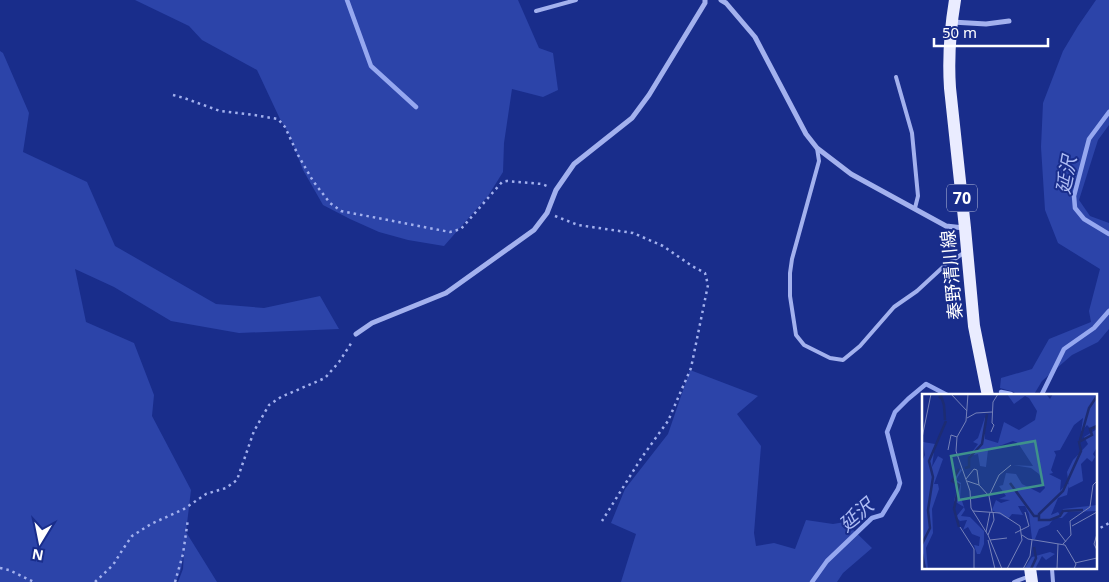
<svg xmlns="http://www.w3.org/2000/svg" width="1109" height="582" font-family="'Noto Sans','Noto Sans JP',sans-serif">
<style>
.green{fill:#2c44a9}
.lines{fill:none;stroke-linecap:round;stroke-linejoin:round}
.stream{stroke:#96a8f0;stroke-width:4.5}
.path{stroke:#a3b1ee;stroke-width:2.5;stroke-dasharray:2.5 4;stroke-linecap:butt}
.service{stroke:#a3b1ee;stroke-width:4}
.minor{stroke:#a3b1ee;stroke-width:5}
.primary{stroke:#eaecff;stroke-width:12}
.labels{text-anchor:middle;stroke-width:4;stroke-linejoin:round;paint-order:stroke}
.shield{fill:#192d8b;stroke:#bac0dc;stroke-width:1}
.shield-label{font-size:16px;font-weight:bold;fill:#fff}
.street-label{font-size:18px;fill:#fff;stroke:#192d8b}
.water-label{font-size:19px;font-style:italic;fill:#afbdf5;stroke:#192d8b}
.inset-river{fill:none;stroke:#1d2c73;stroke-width:2.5}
.inset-road{fill:none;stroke:#7581b9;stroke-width:1}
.view{fill:#3f918b;fill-opacity:0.15;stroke:#3f918b;stroke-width:2.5}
.inset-edge{fill:none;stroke:#fff;stroke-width:2.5}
</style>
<rect width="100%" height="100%" fill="#192d8b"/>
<g class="green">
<polygon points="135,0 518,0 539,48 553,53 558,90 543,97 512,89 504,143 503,172 488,196 444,246 408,240 379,232 350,219 323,205 303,170 289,134 280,119 257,70 202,40 189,26"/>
<polygon points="1096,0 1109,0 1109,125 1098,140 1079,200 1090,216 1109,223 1109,329 1098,342 1072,355 1042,381 1033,396 1017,396 1014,392 1000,388 1001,378 1032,369 1049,339 1091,322 1089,311 1100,269 1058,243 1045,210 1041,147 1043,103 1063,51 1078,26"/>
<polygon points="0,51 3,53 29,113 23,152 87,182 115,246 216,304 264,308 320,296 339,329 239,333 171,321 114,287 75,269 86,322 134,343 154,395 152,416 191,490 186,532 217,582 178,582 183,569 184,550 181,569 176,582 0,582"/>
<polygon points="690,370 758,396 737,414 761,446 754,533 756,546 774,543 795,549 806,520 833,524 845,522 872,548 843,573 837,582 621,582 636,534 611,523 625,489 668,434"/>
</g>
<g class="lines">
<g class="stream">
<polyline points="347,0 371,66 416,107"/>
<polyline points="1109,112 1089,139 1074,196 1075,208 1084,219 1109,234"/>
<polyline points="1001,392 1011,394 1012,396"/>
<polyline points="1041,396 1064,349 1094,328 1109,311"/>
<polyline points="812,582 827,561 872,518 882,515 898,489 900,483 887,432 895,412 908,399 926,384 949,396"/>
</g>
<g class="path">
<polyline points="173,95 184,98 220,111 254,115 278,119 285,127 298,155 313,181 330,203 341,211 450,232 461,229 502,182 507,181 542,184 547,186"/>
<polyline points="555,216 578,225 633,233 663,246 692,266 705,273 708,285 691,368 668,421 642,457 602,521"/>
<polyline points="1095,531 1109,523"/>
<polyline points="0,568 9,570 34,582"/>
<polyline points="95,582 113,565 123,549 132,536 151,524 184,509 206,494 226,488 237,480 254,431 269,405 281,397 325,378 339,362 352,342"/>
<polyline points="175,582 183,554 188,519"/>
</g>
<g class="service">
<polyline points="536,11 576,0"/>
<polyline points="896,77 912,133 918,196 915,208"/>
<polyline points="817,148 819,161 792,259 790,273 790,296 796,335 804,345 830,358 843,360 860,346 894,307 917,291 943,267 965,252"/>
<polyline points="1052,569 1053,582"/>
<polyline points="1014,582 1030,576"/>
</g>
<g class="minor">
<polyline points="721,0 726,3 755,37 806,134 817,148 851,174 946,226 964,228"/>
<polyline points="952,22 986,24 1009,21"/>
<polyline points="356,334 372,323 446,293 534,230 547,213 556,190 574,164 632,118 649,95 705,3 705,0"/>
</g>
<g class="primary">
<path d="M955,0c-5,30 -7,58 -5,88l15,140 9,98 14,70"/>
<polyline points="1030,568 1032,582"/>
</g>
</g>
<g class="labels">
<rect class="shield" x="947" y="184.5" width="30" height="27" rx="4"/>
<g class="shield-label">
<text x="962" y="204">70</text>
</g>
<g class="street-label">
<text transform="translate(952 275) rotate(-95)" y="6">秦野清川線</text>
</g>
<g class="water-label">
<text transform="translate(1066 175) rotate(-79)" y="7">延沢</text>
<text transform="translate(856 515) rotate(-41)" y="7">延沢</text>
</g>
</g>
<g transform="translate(922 394)">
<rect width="175" height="175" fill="#192d8b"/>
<path d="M85,0h39l4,5 3,-5h44v32l-7,2 -3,-3 -6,7 2,-14 -9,7 -14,25 -6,1 2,4 -5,15 2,3 -4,1 12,6 -1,11 7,-8 2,2 -2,10 -9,3 -7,17 7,-3 2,3 3,-6 34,-4v6l-29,1 -6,6h-8l-5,7 -10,4 -4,10h-3l-3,-25 -4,-8h-7l5,9 -11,-1 -4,5 -16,-9 4,-10 5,3 9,-3 -11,-1 7,-3 -7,-10 4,-1 3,-12 10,1 6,10 18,9 5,-5 -6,-14 -8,-6 -18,-3 20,1 -15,-23 -5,-2 -25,9 -2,17 -6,-1 -2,-12 -9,2 9,-12 -5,-2 5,-4 7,-21v22l13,4 6,-21 15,8 16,-10 2,-9 -8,-13 -4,-2 -11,8zM175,35v18l-4,7 2,3 -3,5 -5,-4 -6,6 2,17 -14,7 -2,-16 6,-12 15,-16 -4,-7zM1,48l12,2 -3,23 6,-11 5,3 -9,25h4l1,5 -7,20 1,24 -7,15 2,21h-6v-108l3,-6zM38,75l2,1 -6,10 5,3 -1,17 2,1 3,9 -4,6 9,1 14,14v13l-4,10h-3l-3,-9 5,1 1,-9 -8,-3 -4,-7 -5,3 4,-10 -7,1 -4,-4 8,-10 -10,-6 4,-16 -6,-4zM128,158l5,2 -9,6 -4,-4 -7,13h-11l8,-12z" fill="#2c44a9"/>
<path class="inset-river" d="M17,4l2,-2 3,9 1,15M158,46l9,-32 8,-12M43,74l4,-1v-9l13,-14 5,-30M88,89l24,33h5M161,116l-20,1 -3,5 -10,4h-11v-6l24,-23 18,-40 -2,-9 13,-7 -2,-6 7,-3M37,133l-5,-18 5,-24 -7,-4 7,-12M0,150l8,-16 -2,-18 5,-33 -4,-16 17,-40M0,160l3,15M109,175l5,-11 -2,-11"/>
<path class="inset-road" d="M29,0l16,17M46,0l-2,27 -9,16 -1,14 14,40 1,17 17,27 14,34M45,24l9,-5 16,-1M69,38l3,-7 -2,-2 1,-21 5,-8M0,44l9,-44M26,56l3,-15 6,2M44,85l8,-10 3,1 2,15M45,87l12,4 10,11 3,16M67,102l10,-21 12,-10M51,117l27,2 20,13 2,14 -15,29M150,132l25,-14M38,133l14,22v20M135,136l9,12M64,138l4,-20M93,139l14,-7 -4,-14M175,140l-3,10 3,6M66,141l6,-15 -1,-8M100,141l6,4 37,6 11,19 -2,5M66,146l7,29M68,146l17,-2M141,150l8,-9 -1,-14 20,-14 3,-22 4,-4M153,169l22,-5M101,175l7,-13 2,-16M135,175l1,-25"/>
<path class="view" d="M113,47l8,44 -84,15 -8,-44z"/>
<rect width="175" height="175" class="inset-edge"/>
</g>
<g transform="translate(40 542) rotate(190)" stroke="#192d8b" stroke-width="4" paint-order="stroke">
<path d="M0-4L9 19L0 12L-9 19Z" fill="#ffffff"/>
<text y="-8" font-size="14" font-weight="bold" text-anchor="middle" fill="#ffffff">N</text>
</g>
<path d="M934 38v8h114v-8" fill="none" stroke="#ffffff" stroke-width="2.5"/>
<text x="942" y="38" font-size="15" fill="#ffffff" stroke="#192d8b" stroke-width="4" paint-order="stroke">50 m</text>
</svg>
